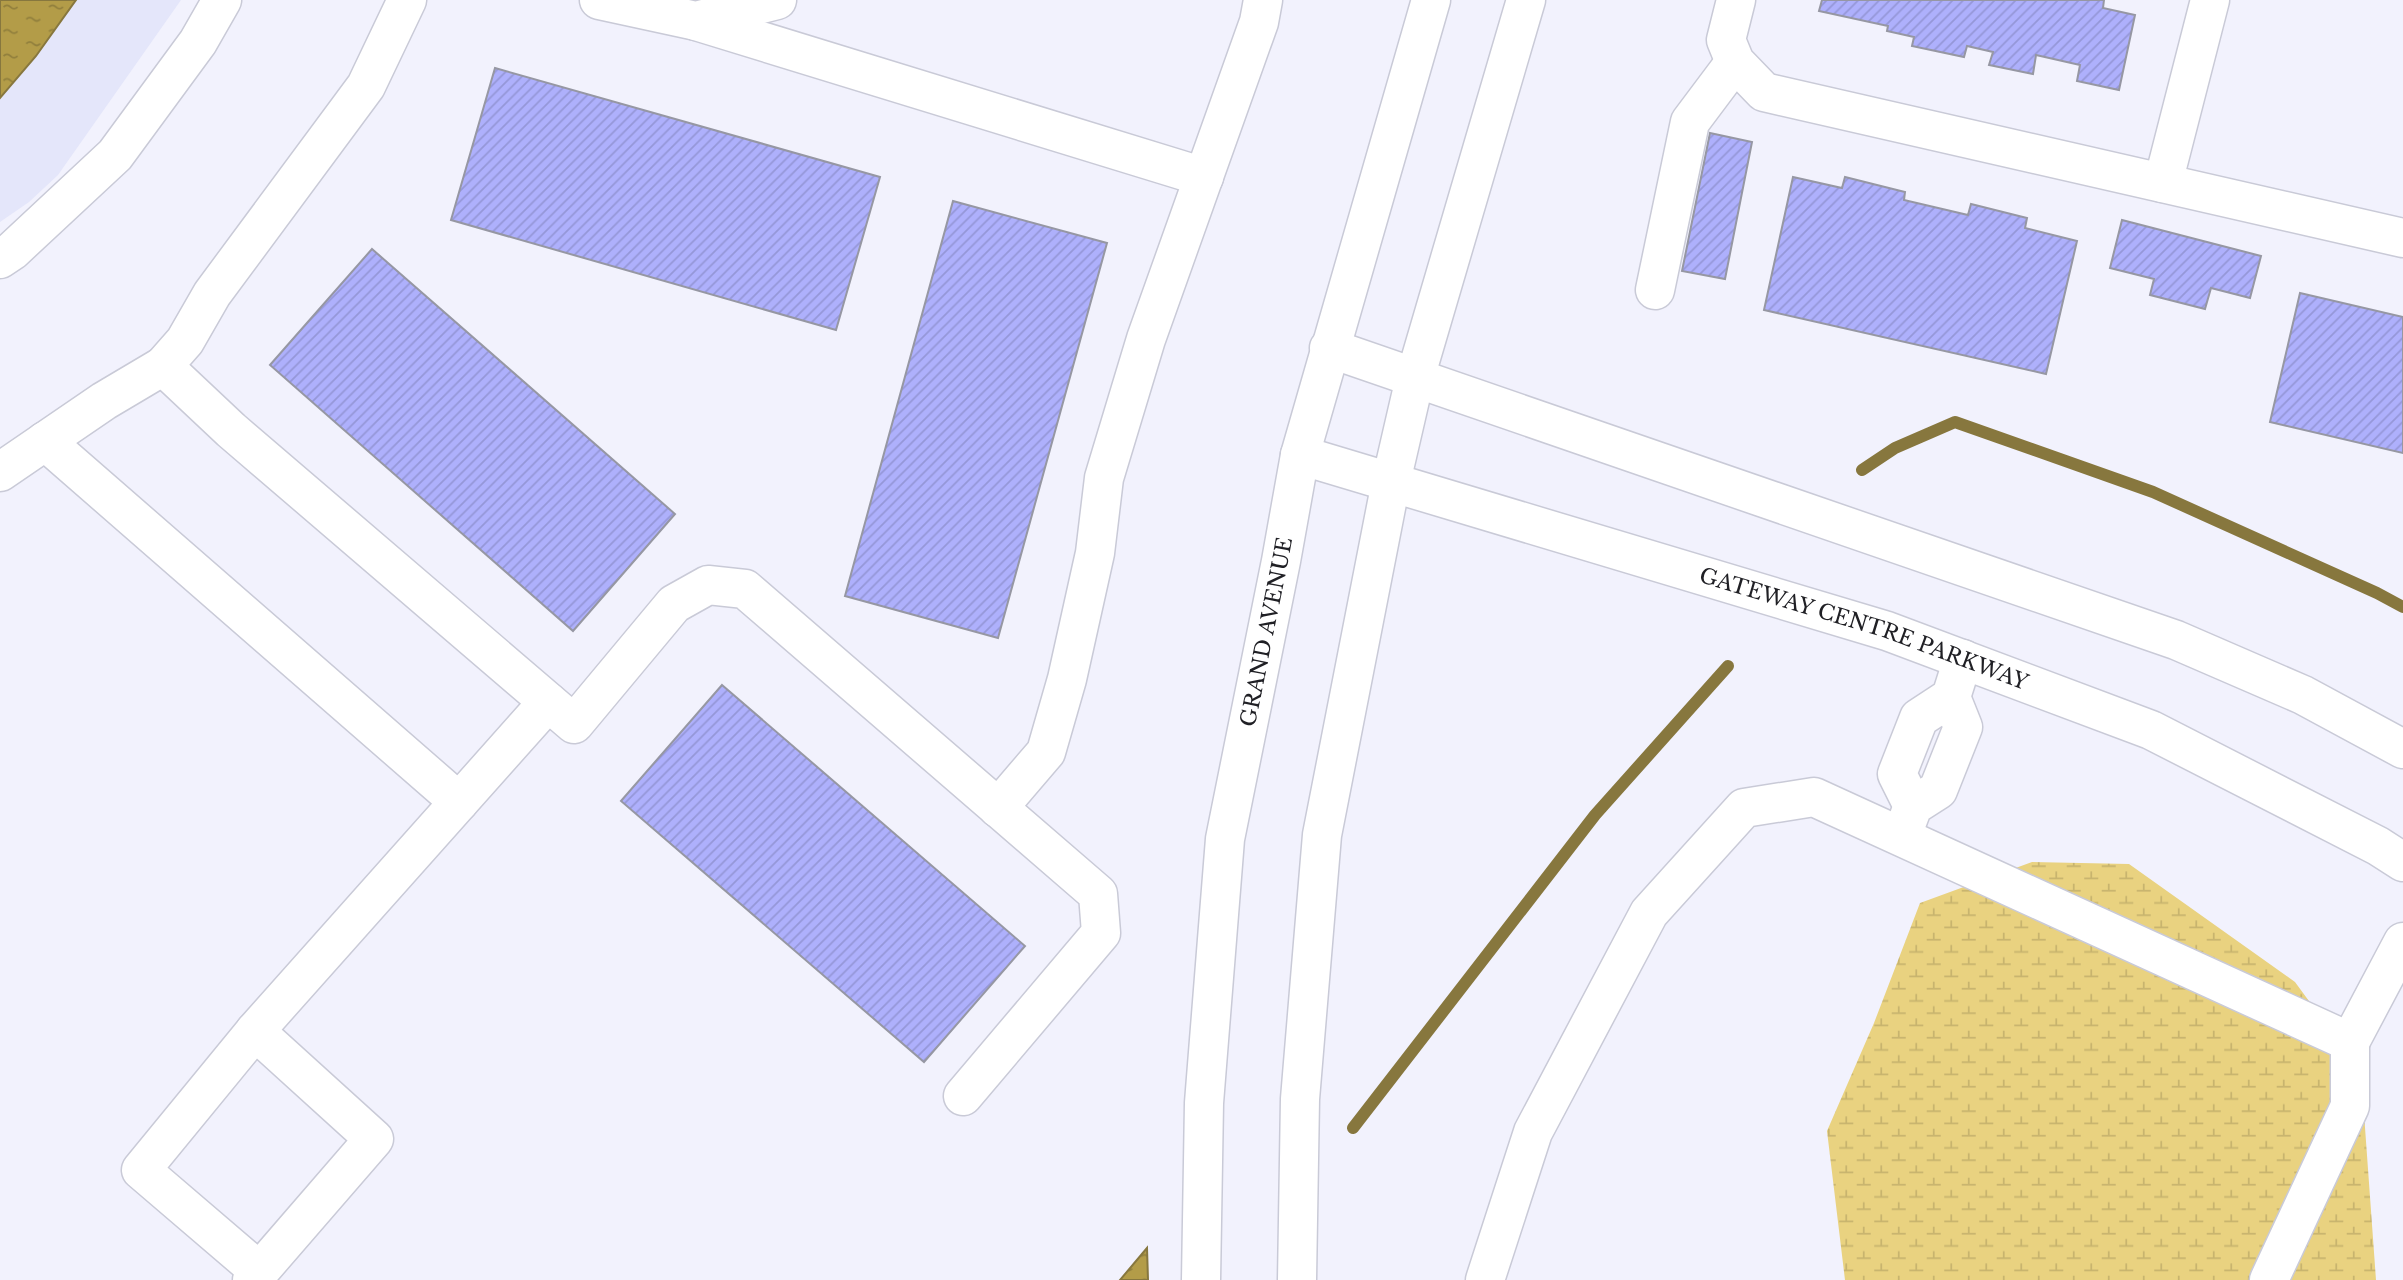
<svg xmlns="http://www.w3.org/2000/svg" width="2403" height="1280" font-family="'Libre Baskerville',serif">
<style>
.built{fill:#e4e6fa}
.wetland{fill:url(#wetland-marsh)}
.water{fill:url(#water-ripples);stroke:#87773e;stroke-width:2}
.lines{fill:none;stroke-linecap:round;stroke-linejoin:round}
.stream{stroke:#87773e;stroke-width:12}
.building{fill:url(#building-hatch);stroke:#9697a3;stroke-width:2}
.minor-casing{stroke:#c9cad7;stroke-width:41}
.minor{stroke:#fff;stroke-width:38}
.labels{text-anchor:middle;stroke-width:5;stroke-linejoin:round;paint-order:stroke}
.street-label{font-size:21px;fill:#202025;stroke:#fff}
</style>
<defs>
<pattern id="wetland-marsh" width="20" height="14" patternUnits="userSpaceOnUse" patternTransform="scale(1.75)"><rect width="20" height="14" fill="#e9d280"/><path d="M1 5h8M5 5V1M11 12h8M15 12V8" fill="none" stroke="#c8b46e"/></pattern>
<pattern id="water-ripples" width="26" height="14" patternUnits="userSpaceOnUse" patternTransform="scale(1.75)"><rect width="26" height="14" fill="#b39c48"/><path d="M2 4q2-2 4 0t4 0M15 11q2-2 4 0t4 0" fill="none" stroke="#917f3c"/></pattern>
<pattern id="building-hatch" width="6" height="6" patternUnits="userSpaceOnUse" patternTransform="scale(1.75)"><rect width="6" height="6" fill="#aeb0fc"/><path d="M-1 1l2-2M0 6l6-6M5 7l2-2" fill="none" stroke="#9597d8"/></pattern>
</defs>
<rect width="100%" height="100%" fill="#f2f2fd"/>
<polygon class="built" points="76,0 181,0 58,175 29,202 0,222 0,98 36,56"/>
<polygon class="wetland" points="2032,862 2129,864 2295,982 2361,1072 2376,1280 1845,1280 1827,1131 1874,1023 1920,903"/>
<g class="water">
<polygon points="0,0 76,0 36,56 0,98"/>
<polygon points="1147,1248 1148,1280 1120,1280"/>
</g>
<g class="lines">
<g class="stream">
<polyline points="1862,470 1895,448 1955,422 2153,492 2377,593 2403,607"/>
<polyline points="1353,1128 1595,815 1728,666"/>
</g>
</g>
<g class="building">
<polygon points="1822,0 2104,0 2103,8 2135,15 2119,90 2077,81 2080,65 2036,55 2033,74 1989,65 1993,52 1967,46 1964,57 1912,46 1914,37 1887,31 1888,26 1819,11"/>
<polygon points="495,68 880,177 836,330 451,220"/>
<polygon points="1710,133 1752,142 1725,279 1682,271"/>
<polygon points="1793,177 1842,188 1845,177 1905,192 1904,200 1968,215 1971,204 2027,218 2025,228 2077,241 2046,374 1764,310"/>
<polygon points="953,201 1107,243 998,638 845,596"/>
<polygon points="2122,220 2261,256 2250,298 2211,288 2205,309 2150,295 2154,279 2110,268"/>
<polygon points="372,249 675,514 573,631 270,365"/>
<polygon points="2300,293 2403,317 2403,453 2270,422"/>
<polygon points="722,685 1025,946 924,1062 621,801"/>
</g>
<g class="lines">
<defs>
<g id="minor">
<polyline points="407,0 366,86 212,294 185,341 163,366 231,430 574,724 674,604 708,585 745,589 1098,894 1101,933 963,1096"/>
<polyline points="599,0 696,21 777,0"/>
<polyline points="1736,0 1726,40 1735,62 1764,92 2403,238"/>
<polyline points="696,21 1204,177"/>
<polyline points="2163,183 2210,0"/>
<polyline points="0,259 12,251 115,155 198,42 222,0"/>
<polyline points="1655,290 1690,122 1735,62"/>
<polyline points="1329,348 2176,640 2303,695 2403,749"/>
<polyline points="45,441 459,802"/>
<path id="s1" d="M1300,455l587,176 264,99 227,116 25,16"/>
<polyline points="0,472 104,401 163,366"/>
<polyline points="1913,806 1897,774 1919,718 1951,697 1963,659"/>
<polyline points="998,808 1046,752 1067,679 1095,553 1104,478 1146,339 1259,22 1263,0"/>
<polyline points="1904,830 1913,806 1938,790 1963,727 1951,697"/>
<polyline points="255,1031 141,1170 259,1271"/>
<polyline points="2350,1042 2403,942"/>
<polyline points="252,1280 374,1139 255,1031 548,702"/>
<path id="s2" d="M1201,1280l3,-177 21,-264 56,-278 19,-106 131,-455"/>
<polyline points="1297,1280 1300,1099 1322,835 1391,482 1415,378 1526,0"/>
<polyline points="1485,1280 1533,1132 1649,913 1744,808 1814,797 2350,1042 2350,1106 2269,1280"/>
</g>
</defs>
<use href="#minor" class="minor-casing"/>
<use href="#minor" class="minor"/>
</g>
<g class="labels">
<g class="street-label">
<text dy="7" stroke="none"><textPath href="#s1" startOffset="590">GATEWAY CENTRE PARKWAY</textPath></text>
<text dy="7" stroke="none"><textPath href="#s2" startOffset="653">GRAND AVENUE</textPath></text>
</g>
</g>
</svg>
